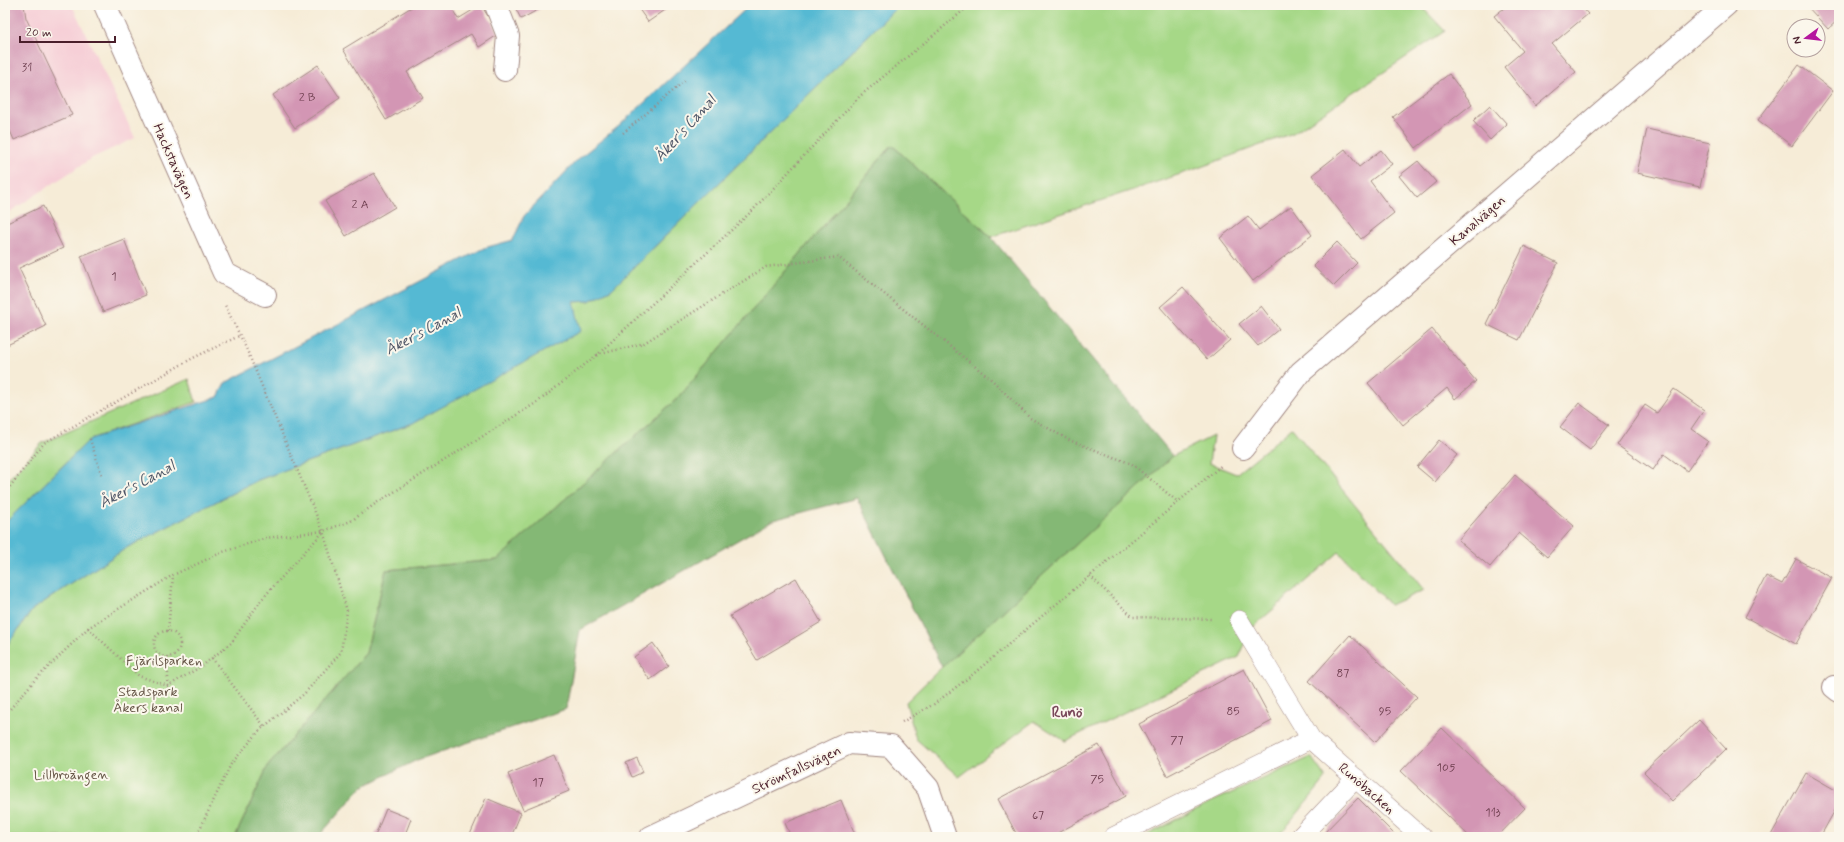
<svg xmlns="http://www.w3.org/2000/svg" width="1844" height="842" font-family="Mynerve,sans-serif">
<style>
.built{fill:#f6cfd7}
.green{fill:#a6d887;stroke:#787c59}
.forest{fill:#84b874;stroke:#676c50}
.water{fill:#55b9d3;stroke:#506c7f}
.building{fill:#d396b4}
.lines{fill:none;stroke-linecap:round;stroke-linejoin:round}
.service-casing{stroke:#a08681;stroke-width:20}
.minor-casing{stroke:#a08681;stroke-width:24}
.path{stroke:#a08681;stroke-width:2.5;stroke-dasharray:1 3;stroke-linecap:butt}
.service{stroke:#fff;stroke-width:19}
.minor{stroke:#fff;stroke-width:22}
.labels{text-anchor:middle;stroke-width:4;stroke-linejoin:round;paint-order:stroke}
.number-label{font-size:12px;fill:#6c3d4d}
.street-label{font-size:14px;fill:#4a1f2b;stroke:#fbf7ec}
.park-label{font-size:14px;fill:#665647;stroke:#fbf7ec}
.water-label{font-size:15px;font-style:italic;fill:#4e5566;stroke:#fbf7ec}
.neighbourhood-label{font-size:15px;font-weight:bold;fill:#7a495b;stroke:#fbf7ec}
</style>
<rect width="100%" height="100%" fill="#fbf7ec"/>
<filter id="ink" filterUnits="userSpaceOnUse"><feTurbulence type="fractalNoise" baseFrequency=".025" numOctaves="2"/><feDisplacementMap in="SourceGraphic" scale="8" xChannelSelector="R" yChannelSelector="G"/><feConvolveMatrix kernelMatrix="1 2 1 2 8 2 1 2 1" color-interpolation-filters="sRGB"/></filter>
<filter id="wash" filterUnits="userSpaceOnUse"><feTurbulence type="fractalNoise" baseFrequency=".012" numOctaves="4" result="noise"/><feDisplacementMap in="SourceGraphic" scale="16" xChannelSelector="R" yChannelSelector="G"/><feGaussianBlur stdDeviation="0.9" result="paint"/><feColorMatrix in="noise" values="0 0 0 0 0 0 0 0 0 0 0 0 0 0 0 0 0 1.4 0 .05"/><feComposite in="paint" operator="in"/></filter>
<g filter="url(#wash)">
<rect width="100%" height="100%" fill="#f6ecd7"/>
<polygon class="built" points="5,5 72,5 135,138 92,158 5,215"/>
<g class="green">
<polygon points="899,5 1420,5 1445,31 1293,133 1190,171 991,237 892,145 680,396 497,560 386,570 366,653 268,766 235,837 5,837 5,648 33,609 128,547 258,480 413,423 574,302 589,301 612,289"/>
<polygon points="189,379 196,402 90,439 5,523 5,483 42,443"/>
<polygon points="1292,428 1424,590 1390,605 1339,552 1253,627 1239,657 1065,741 1034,721 959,777 916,739 906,702 942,667 1173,456 1213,436 1209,463 1236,474"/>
<polygon points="1311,757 1326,778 1289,824 1276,837 1143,837 1207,804"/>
</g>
<polygon class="forest" points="892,145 991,237 1173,456 942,667 857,498 773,520 580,630 566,709 417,760 362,787 318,837 235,837 268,766 366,653 386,570 497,560 680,396"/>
<polygon class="water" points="750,5 899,5 612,289 589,301 574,302 581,331 413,423 258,480 128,547 33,609 5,648 5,523 90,439 218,397 225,383 484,248 513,240 524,216 579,158 619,126"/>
<g id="blocks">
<g class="building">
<polygon points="12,5 24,5 26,18 72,115 14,140 5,119 5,8"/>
<polygon points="415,5 450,5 458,19 481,5 499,34 479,47 471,34 407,72 423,98 386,120 343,49"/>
<polygon points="514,5 542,5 543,7 521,19"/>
<polygon points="636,5 666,5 668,8 648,22"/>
<polygon points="1508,5 1580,5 1588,14 1552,44 1576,72 1535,106 1504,67 1523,51 1494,16"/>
<polygon points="1806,5 1839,5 1839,19 1828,29"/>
<polygon points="318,65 340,98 295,128 273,95"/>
<polygon points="1799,65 1833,91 1792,146 1758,120"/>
<polygon points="1449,74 1472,104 1416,148 1393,117"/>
<polygon points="1490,105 1507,124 1490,140 1473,121"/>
<polygon points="1647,129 1710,143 1700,187 1637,173"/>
<polygon points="1345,149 1359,167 1381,150 1392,164 1370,181 1394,213 1361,239 1312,175"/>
<polygon points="1418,161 1436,182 1417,198 1399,176"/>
<polygon points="374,173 395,207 346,236 325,201"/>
<polygon points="43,206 63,248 19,268 46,326 5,346 5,224"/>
<polygon points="1291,206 1312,235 1253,281 1220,238 1248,216 1259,230"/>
<polygon points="124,239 146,295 103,312 81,256"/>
<polygon points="1337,242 1357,263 1334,286 1313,266"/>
<polygon points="1524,246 1558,263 1519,340 1486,324"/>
<polygon points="1183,287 1230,340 1207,360 1160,307"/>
<polygon points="1261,306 1279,329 1258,346 1239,324"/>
<polygon points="1432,329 1476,381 1455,399 1447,388 1403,425 1368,383"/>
<polygon points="1674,389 1704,410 1691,429 1708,441 1687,471 1664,454 1653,470 1617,445 1645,405 1657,413"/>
<polygon points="1579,403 1609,425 1590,450 1560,427"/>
<polygon points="1439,440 1457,455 1435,482 1417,467"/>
<polygon points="1515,475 1574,526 1547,557 1519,533 1490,567 1458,540"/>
<polygon points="1796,559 1832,578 1796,644 1745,617 1766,576 1782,584"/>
<polygon points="796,578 821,622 757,660 730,616"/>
<polygon points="1350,635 1417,697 1375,742 1309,681"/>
<polygon points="653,643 669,666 650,680 634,657"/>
<polygon points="1244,669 1272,721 1167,776 1139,724"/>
<polygon points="1699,720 1726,749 1672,801 1644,772"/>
<polygon points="1442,728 1525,808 1497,837 1470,837 1401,771"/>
<polygon points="1099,745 1126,796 1050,837 1018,837 998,799"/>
<polygon points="554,755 569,791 523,810 508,774"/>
<polygon points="637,758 643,772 632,777 626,763"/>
<polygon points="1806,773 1839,792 1839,803 1820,837 1770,837"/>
<polygon points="486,798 521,813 511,837 469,837"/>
<polygon points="1358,798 1397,837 1320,837"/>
<polygon points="841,800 856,837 791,837 785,823"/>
<polygon points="386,809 411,819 404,837 375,836"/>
</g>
</g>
</g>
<g filter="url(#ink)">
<use href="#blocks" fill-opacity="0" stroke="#a08681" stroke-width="1"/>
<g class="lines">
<defs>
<g id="service">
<polyline points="1239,620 1311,739 1422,837"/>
<polyline points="1113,837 1311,739"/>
<polyline points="1300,837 1356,778"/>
</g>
<g id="minor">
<polyline points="105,5 224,273 265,295"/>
<polyline points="496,5 508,36 505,70"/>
<polyline points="1243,448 1301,372 1726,5"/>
<polyline points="1834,687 1839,691"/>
<polyline points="651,837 849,743 891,746 928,788 945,837"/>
</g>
</defs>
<use href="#service" class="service-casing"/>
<use href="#minor" class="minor-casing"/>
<g class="path">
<polyline points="623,133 686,80"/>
<polyline points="597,355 644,343 766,267 838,257 992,380 1030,418 1069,440 1132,464 1178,502"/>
<polyline points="90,439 102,476"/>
<polyline points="5,493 44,443 193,358 239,336"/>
<polyline points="1090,576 1133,617 1213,619"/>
<polyline points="88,628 139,676 168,686 202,666 231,643 262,599 323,532"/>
<polyline points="168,631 173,576"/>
<circle cx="167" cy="644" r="13"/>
<polyline points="168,657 168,686"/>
<polyline points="212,658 264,726"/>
<polyline points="5,715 34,681 88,628 173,575 223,552 266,538 323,531 351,521 378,502 539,401 597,355 752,211 860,96 970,5"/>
<polyline points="902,722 934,704 972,675 1222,465"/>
<polyline points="196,837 231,764 260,730 304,694 341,652 347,611 323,531 246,348 225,305"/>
</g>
<use href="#service" class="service"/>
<use href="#minor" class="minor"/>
</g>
</g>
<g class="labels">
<g class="number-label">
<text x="27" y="71">31</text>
<text x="307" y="101">2 B</text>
<text x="360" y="208">2 A</text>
<text x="114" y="280">1</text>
<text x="1343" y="677">87</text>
<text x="1233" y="715">85</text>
<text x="1385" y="715">95</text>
<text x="1177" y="744">77</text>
<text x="1446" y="771">105</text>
<text x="1097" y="783">75</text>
<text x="538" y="786">17</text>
<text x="1493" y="816">113</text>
<text x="1038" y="819">67</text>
</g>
<g class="street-label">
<text transform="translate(174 161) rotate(66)" y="5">Hackstavägen</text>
<text transform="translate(1477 220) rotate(-41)" y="5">Kanalvägen</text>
<text transform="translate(796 769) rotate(-25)" y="5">Strömfallsvägen</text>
<text transform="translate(1367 788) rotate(41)" y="5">Runöbacken</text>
</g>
<g class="park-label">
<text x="164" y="665">Fjärilsparken</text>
<text x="148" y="696">Stadspark<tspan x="148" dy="16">Åkers kanal</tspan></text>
<text x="71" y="779">Lillbroängen</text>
</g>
<g class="water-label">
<text transform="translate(685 128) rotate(-48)" y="5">Åker's Canal</text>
<text transform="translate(423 331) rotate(-28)" y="5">Åker's Canal</text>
<text transform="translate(137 484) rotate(-28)" y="5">Åker's Canal</text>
</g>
<g class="neighbourhood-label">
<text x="1067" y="717">Runö</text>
</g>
</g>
<rect width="1844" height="842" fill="none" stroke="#fbf7ec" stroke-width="20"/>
<g transform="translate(1806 38) rotate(255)"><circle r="19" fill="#fbf7ec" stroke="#b4a19f"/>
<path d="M0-3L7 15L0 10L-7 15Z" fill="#b5179e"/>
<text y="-6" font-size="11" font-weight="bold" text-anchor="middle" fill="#4a1f2b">N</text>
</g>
<path d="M20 36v6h95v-6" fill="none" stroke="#4a1f2b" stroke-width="2"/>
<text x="26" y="36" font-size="12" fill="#4a1f2b" stroke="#fbf7ec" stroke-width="3" paint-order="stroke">20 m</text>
</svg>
